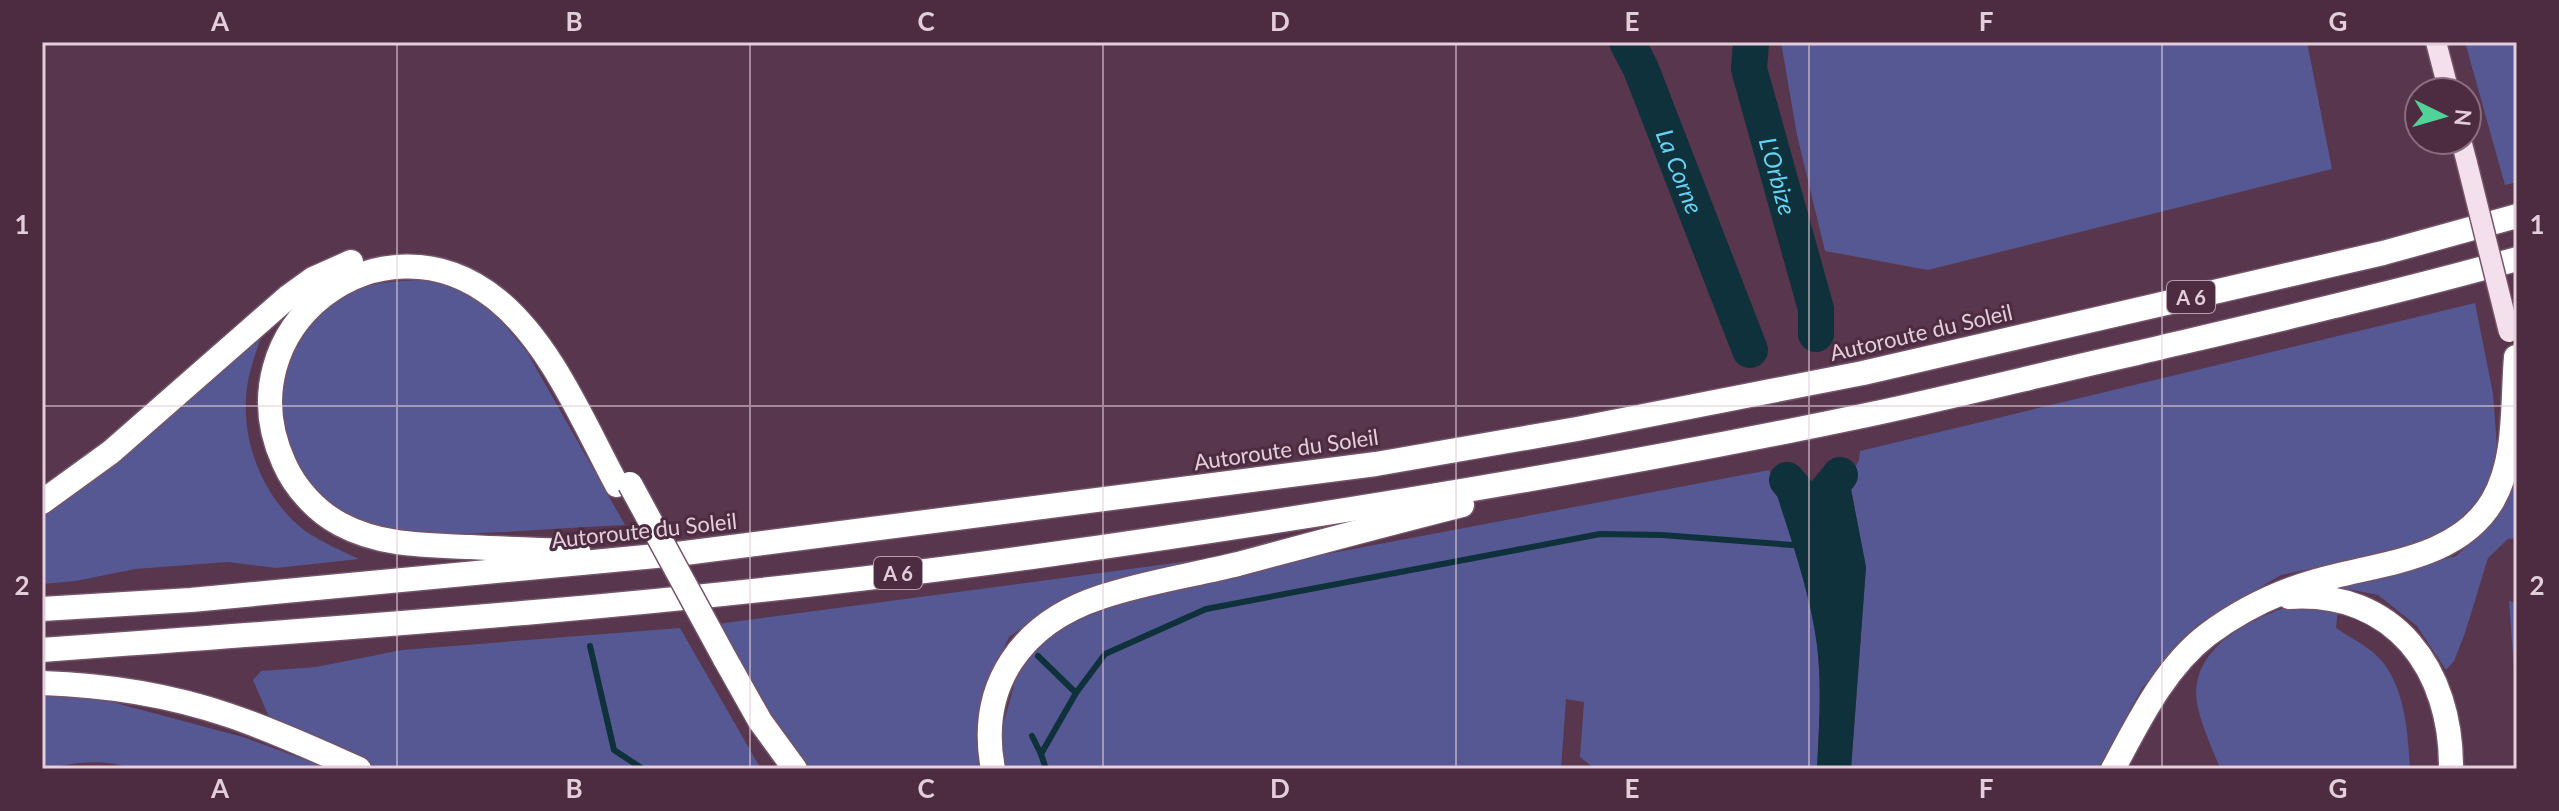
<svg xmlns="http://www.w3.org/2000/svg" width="2559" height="811" viewBox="0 0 2559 811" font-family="Lato,sans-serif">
<rect width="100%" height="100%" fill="#58364d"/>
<!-- green -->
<g fill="#555892">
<path d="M1781,42H2307L2332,169L1928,270L1825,251L1797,135Z"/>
<path d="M2465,42H2511L2513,44L2517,42V182L2505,185Z"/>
<path d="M426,280L456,287L492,310L527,352L625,525C584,527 543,530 503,532C456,534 409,539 364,523C348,516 330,507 316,496C306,486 300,472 295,459C273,406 278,349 323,309C352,283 390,281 426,280Z"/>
<path d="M2475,303L2493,394L2497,447L2488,482L2470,513L2441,536L2391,551L2281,575L2197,625L2142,688L2098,769H1851L1866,567L1849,479L1859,460L1860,451Z"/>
<path d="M264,328C258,347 250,367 247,387C240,439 262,497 304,530C321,542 340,550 359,559L276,568L228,562L135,569L76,581L42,584V511Z"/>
<path d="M1769,470C1788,526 1809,585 1817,644C1822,686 1819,727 1817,769H1595L1580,757L1584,702L1566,699L1561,769H1005L1002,729L1016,678L1037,647L1074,619L1140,598L1316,556Z"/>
<path d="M2517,473V538L2508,539L2488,558L2465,633L2454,661L2446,670L2417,626L2378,595L2338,587L2456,556L2494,522Z"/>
<path d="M1197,560L1199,566L1049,609L1009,637L985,688L978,729L981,769H809L796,756L718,624Z"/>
<path d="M2509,601L2517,603V711Z"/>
<path d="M2292,605L2338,610L2336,628C2349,637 2366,645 2377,656C2405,683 2408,733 2410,769L2220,768C2212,748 2201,725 2197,703C2189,648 2249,620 2292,605Z"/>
<path d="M680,628L761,769H378L272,724L253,680L261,671L316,667L402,650Z"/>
<path d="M82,694L243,737L330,769H132C102,757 73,764 42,769V696Z"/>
</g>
<!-- water -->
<path fill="#0f313b" d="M1849,479L1866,567L1851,769H1817C1819,728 1822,686 1817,645C1810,592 1791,540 1775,489Z"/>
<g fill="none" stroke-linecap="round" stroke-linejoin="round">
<!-- stream -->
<g stroke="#0f313b" stroke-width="6">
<path d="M590,646L614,750L643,769"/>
<path d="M1076,693L1105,654L1206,609L1600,534L1662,535L1792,545"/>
<path d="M1032,736L1041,754L1076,693L1038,656"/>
<path d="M1041,754L1046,769"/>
</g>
<!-- river -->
<g stroke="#0f313b" stroke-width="36">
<path id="s1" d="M1627,42L1641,69L1750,350"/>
<path id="s2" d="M1751,42L1749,69L1816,309V334"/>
<path d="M1787,480L1812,510"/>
<path d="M1812,510L1840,475"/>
</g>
<!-- primary casing -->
<g stroke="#745469" stroke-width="23">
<g id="primary">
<path d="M2436,42L2449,92"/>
<path d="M2461,140L2467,163"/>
</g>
</g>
<!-- motorway casing -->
<g stroke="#745469" stroke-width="27">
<g id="motorway">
<path d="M42,502L111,452L288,297L313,279L351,262"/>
<path d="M578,551C542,550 506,549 470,547C425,545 381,546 340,524C316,511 295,488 284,463C222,328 381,206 496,299C551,343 584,424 617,485"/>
<path d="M2289,597C2395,590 2452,670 2451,769"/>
<path d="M42,609L191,600L677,554L1376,464L1577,429L1863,373L2383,253L2517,216"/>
<path d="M42,650C377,626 713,602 1046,555C1321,516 1596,472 1867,415C1957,396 2047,373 2137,353C2264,323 2391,294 2517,259"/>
<path d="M724,657L760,721L795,769"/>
<path d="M42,683C105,685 169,695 228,715C273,730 316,750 359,769"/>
<path d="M993,769C977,685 1022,623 1101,597C1145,582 1193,575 1238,564C1312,544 1387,524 1462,505"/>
<path d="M2113,769C2138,723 2164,668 2207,635C2239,611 2278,592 2316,581C2376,563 2458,561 2493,500C2517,458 2512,403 2516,357"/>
</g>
</g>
<!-- primary -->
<use href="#primary" stroke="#f4dfec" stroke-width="20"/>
<!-- motorway -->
<use href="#motorway" stroke="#fff" stroke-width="24"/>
<!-- primary-bridge casing -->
<g stroke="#745469" stroke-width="23" stroke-linecap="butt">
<path id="primary-bridge" d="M2467,163L2509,332"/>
</g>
<!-- motorway-bridge casing -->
<g stroke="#745469" stroke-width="27" stroke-linecap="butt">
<path id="motorway-bridge" d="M630,484L724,657"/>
</g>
<!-- primary-bridge -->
<use href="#primary-bridge" stroke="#f4dfec" stroke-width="20"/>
<!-- motorway-bridge -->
<use href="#motorway-bridge" stroke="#fff" stroke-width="24"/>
</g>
<!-- grid -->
<path fill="none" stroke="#e4cedb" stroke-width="2" stroke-opacity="0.55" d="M397,42V769M750,42V769M1103,42V769M1456,42V769M1809,42V769M2162,42V769M42,406H2517"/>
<g text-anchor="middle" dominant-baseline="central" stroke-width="6" stroke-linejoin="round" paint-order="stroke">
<!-- shield labels -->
<g fill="#4d2c42" stroke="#b79dad" stroke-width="2">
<rect x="2167" y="281" width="48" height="32" rx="6"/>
<rect x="874" y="557" width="48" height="32" rx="6"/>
</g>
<g font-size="20" font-weight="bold" fill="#e4cedb">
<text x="2191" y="297">A 6</text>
<text x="898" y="573">A 6</text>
</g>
<!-- street labels -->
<g font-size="22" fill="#e4cedb" stroke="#4d2c42">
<text transform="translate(1921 332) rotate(-13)">Autoroute du Soleil</text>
<text transform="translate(1286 449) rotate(-8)">Autoroute du Soleil</text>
<text transform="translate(644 530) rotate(-6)">Autoroute du Soleil</text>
</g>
<!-- water labels -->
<g font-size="24" font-style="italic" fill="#66d3f4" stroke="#4d2c42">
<text stroke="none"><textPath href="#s1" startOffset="140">La Corne</textPath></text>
<text stroke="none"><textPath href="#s2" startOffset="138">L'Orbize</textPath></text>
</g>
</g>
<!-- border -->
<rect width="2559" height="811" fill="none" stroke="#4d2c42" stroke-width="88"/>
<!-- north arrow -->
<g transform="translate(2443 116) rotate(95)"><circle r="38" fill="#4d2c42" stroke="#896d7f" stroke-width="2"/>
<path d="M0-6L14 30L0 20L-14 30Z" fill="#51d398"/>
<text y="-12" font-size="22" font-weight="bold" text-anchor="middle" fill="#e4cedb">N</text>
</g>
<rect x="44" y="44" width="2471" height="723" fill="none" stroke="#e4cedb" stroke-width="3"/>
<g font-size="26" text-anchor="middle" font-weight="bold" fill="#e4cedb">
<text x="220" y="31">A</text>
<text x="574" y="31">B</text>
<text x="926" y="31">C</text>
<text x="1280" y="31">D</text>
<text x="1632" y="31">E</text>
<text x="1986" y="31">F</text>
<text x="2338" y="31">G</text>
<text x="22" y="234">1</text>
<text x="2537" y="234">1</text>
<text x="22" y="595">2</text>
<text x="2537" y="595">2</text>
<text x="220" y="798">A</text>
<text x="574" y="798">B</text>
<text x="926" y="798">C</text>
<text x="1280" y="798">D</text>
<text x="1632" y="798">E</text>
<text x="1986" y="798">F</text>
<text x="2338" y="798">G</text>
</g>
</svg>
